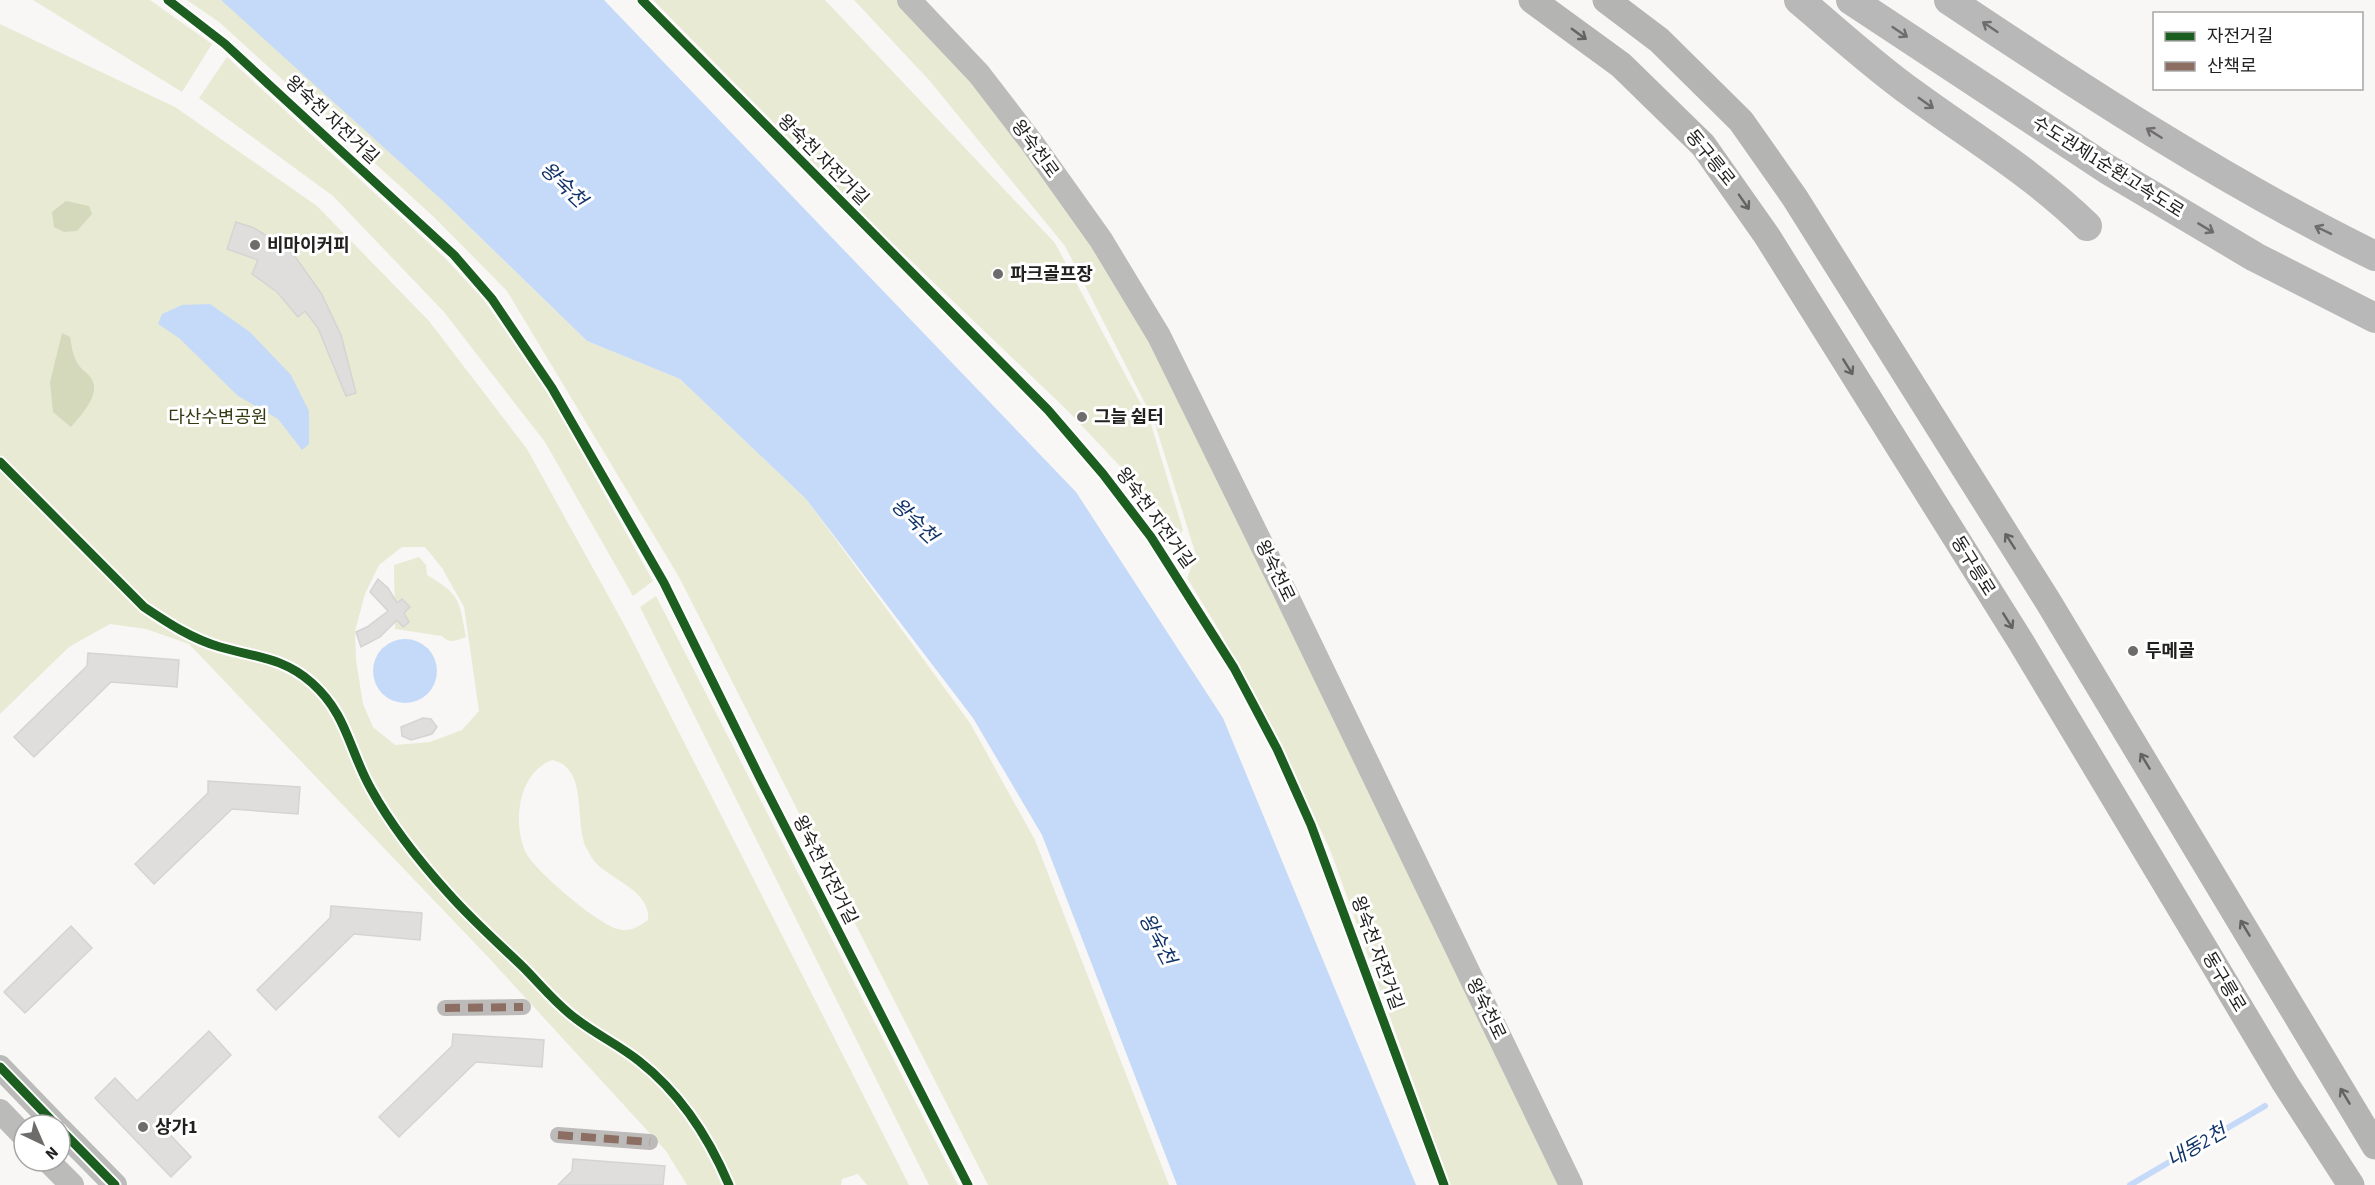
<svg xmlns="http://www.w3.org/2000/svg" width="2375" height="1185" viewBox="0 0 2375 1185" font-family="'Source Sans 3','Noto Sans KR',sans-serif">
<rect width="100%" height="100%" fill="#f8f7f5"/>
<!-- green -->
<g fill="#e8ead4" fill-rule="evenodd">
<path d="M33,0H150L212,44L182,92Z"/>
<path d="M187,0H221L227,4L444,202L587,341L680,379L806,499L970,723L1035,840L1169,1185H988L679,577L507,291L434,217L219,22Z"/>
<path d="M653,0H825L1055,243L1150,421L1183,530L1177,538L1132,479L1070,413L888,239Z"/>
<path d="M854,0H901L963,66L1075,213L1146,325L1561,1185H1450L1331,852L1276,735L1219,630L1187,578L1196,555L1154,421L1065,246L929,80Z"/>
<path d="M0,24L175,107L317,206L429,321L527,449L626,628L909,1185H867L858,1174L842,1179L841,1185H687L666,1151L488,957L189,644L146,629L110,624L69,647L0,714ZM402,547H425L442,568L464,607L479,711L462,730L430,742L395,745L373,727L363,704L356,660L355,631L365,594L379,565ZM552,760C590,768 573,823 587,849C589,853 592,858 594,861C610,880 651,890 648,920C638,927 631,932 618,929C599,925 535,871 526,853C512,823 518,773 552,760Z"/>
<path d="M227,57L444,257L484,300L548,393L653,581L633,596L545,442L444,312L333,196L199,98Z"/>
<path d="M419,557L426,565L427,575C461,595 459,600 466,637C456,641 450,644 442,636L395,629L394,565Z"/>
<path d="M656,596L958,1185H929L640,607Z"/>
</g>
<!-- forest -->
<g fill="#d5d9bb">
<path d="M66,201L89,206L92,214L77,231L64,232L54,227L52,212Z"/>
<path d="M62,333L70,337C72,348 73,359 81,368C85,372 91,376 93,382C99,396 80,417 71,427L53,412L50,382Z"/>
</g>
<!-- water -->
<g fill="#c5daf9">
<path d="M221,0H604L1076,492L1223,718L1416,1185H1177L1042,835L973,718L806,499L680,379L587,341L444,202Z"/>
<path d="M210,304L250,332L291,375L309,411V444L302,450L278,419L238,396L179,338L158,324L162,314L182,305Z"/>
<circle cx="405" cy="671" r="32"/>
</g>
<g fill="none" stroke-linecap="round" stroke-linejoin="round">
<!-- stream -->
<path stroke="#c5daf9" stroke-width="6" d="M2130,1185L2265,1106"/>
</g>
<!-- building -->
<g fill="#dfdedd" stroke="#d5d4d3" stroke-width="1.5">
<path d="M236,222L254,228L291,251L321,293L341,335L356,393L346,396L318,328L305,311L298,317L277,292L252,274L258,260L227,249Z"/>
<path d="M378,579L388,588L397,603L402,599L410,607L404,613L409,622L403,627L397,620L380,637L361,647L356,632L367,627L388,611L370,592Z"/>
<path d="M88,653L179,660L177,687L111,682L34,757L14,737L87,666Z"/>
<path d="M423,718L431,719L437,727L432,734L411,740L402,736L401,727Z"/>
<path d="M208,781L300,787L298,814L232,809L154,884L135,864L208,793Z"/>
<path d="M331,906L422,913L420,940L354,934L276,1010L257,990L330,918Z"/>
<path d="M71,926L92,948L25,1013L4,992Z"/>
<path d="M209,1031L231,1055L160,1124L191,1157L171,1177L95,1098L115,1078L137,1101Z"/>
<path d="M453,1034L544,1040L542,1067L476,1062L399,1137L379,1117L452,1046Z"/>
<path d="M573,1159L665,1166L663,1185H558L572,1171Z"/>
</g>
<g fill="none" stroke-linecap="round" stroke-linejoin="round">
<!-- street -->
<g stroke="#bcbbba" stroke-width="16">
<path d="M445,1008L523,1007"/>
<path d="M558,1135L650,1142"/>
</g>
<!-- secondary -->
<g stroke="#bbbbba" stroke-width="24">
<path d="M909,0L979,74L1032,143L1101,240L1159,336L1284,590L1571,1185"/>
<path d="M0,1067L56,1125"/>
<path d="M0,1111L24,1136"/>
<path d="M60,1129L115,1185"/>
<path d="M48,1161L72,1185"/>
</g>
<!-- primary -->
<g stroke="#b4b4b3" stroke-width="27">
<path d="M1532,0L1621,65L1703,145L1767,236L2021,642L2285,1083L2351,1185"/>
<path d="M1606,0L1659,40L1741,121L1795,198L2049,603L2375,1146"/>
</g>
<!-- highway -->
<g stroke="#b9b8b8" stroke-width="30">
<path d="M1799,0C1836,31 1873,65 1912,93C1972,137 2034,174 2087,226"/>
<path d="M1851,0L2107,169L2255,257L2375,318"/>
<path d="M1949,0C2087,92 2226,183 2375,256"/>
</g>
<!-- quiet -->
<g stroke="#8d6e63" stroke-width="8" stroke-dasharray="15 8" stroke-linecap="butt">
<path d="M445,1008L523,1007"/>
<path d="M558,1135L650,1142"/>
</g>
<!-- cycleway casing -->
<g stroke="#fff" stroke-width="13">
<g id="cycleway">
<path d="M168,0L225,44L291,105L454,255L492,299L552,388L664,583L761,780L968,1185"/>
<path d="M642,0L1048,410L1103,474L1151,537L1234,668L1277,749L1311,825L1444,1185"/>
<path d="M0,462L144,607C168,623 192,639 220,647C254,657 283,657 312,683C347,714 349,750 371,789C392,827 419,861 449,894C472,920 498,943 523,967C540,984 556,1004 575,1018C595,1034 619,1045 639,1061C680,1093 709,1138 729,1185"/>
<path d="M0,1067L56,1125"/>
<path d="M60,1129L115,1185"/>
</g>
</g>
<!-- cycleway -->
<use href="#cycleway" stroke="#1b5e20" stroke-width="9"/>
</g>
<!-- one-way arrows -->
<defs><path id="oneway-shaft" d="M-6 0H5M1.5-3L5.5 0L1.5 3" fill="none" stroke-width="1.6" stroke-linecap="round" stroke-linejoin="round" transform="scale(1.5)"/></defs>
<g stroke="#6e6c6c">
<use href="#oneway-shaft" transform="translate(1990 27) rotate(-146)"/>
<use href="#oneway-shaft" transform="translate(1900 32) rotate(34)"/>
<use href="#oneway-shaft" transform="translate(1926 103) rotate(35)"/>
<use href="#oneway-shaft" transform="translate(2154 133) rotate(-148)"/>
<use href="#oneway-shaft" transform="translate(2206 228) rotate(31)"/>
<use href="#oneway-shaft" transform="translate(2323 230) rotate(-154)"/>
</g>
<g stroke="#646362">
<use href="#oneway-shaft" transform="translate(1579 34) rotate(36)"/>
<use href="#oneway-shaft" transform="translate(1744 202) rotate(55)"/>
<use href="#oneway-shaft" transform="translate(1848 367) rotate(58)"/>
<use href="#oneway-shaft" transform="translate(2010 541) rotate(-123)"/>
<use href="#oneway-shaft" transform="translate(2008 621) rotate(58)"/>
<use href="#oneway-shaft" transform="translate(2145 761) rotate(-121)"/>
<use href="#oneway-shaft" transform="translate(2245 928) rotate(-121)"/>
<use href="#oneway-shaft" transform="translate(2345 1096) rotate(-121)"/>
</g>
<!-- markers -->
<g fill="#6d6c6b" stroke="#fff" stroke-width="2">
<circle cx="255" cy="245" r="6"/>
<circle cx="998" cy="274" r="6"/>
<circle cx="1082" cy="417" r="6"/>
<circle cx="2133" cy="651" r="6"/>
<circle cx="143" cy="1127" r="6"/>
</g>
<g text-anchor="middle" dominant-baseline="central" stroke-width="6" stroke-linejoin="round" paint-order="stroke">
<!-- street labels -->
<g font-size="18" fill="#222120" stroke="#fff">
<text transform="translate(332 120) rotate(43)">왕숙천 자전거길</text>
<text transform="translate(1035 149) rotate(54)">왕숙천로</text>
<text transform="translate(1710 158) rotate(51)">동구릉로</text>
<text transform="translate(823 160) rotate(45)">왕숙천 자전거길</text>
<text transform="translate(2108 167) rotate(32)">수도권제1순환고속도로</text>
<text transform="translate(1155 518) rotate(54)">왕숙천 자전거길</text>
<text transform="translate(1973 566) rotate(58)">동구릉로</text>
<text transform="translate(1275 571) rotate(64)">왕숙천로</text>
<text transform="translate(825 870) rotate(63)">왕숙천 자전거길</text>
<text transform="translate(1377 953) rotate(70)">왕숙천 자전거길</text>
<text transform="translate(2224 982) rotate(59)">동구릉로</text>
<text transform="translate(1486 1009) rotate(64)">왕숙천로</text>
</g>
<!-- poi labels -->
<g font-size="18" font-weight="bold" fill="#222120" stroke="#fff" text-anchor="start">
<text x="267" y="245">비마이커피</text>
<text x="1010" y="274">파크골프장</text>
<text x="1094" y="417">그늘 쉼터</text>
<text x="2145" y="651">두메골</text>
<text x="155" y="1127">상가1</text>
</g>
<!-- park labels -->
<g font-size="18" fill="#34390f" stroke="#fff">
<text x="218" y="417">다산수변공원</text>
</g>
<!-- water labels -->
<g font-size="20" font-style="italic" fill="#11346a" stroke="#fff">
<text transform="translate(563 185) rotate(44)">왕숙천</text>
<text transform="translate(914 521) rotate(44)">왕숙천</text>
<text transform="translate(1157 939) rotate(62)">왕숙천</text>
<text transform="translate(2197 1146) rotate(-30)">내동2천</text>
</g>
</g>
<!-- legend -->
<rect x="2153" y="12" width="210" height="78" fill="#ffffff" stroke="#a7a6a6" stroke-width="1.5"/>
<rect x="2165" y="32" width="30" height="9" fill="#1b5e20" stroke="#a7a6a6" stroke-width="1.5"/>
<text x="2207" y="42" font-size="18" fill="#222120">자전거길</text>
<rect x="2165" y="62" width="30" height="9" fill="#8d6e63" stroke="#a7a6a6" stroke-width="1.5"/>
<text x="2207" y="72" font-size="18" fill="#222120">산책로</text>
<!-- north arrow -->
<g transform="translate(42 1143) rotate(136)"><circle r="28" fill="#ffffff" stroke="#a7a6a6" stroke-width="1.5"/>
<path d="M0-4.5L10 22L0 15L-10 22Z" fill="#6d6c6b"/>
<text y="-9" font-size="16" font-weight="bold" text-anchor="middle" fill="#222120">N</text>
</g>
</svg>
